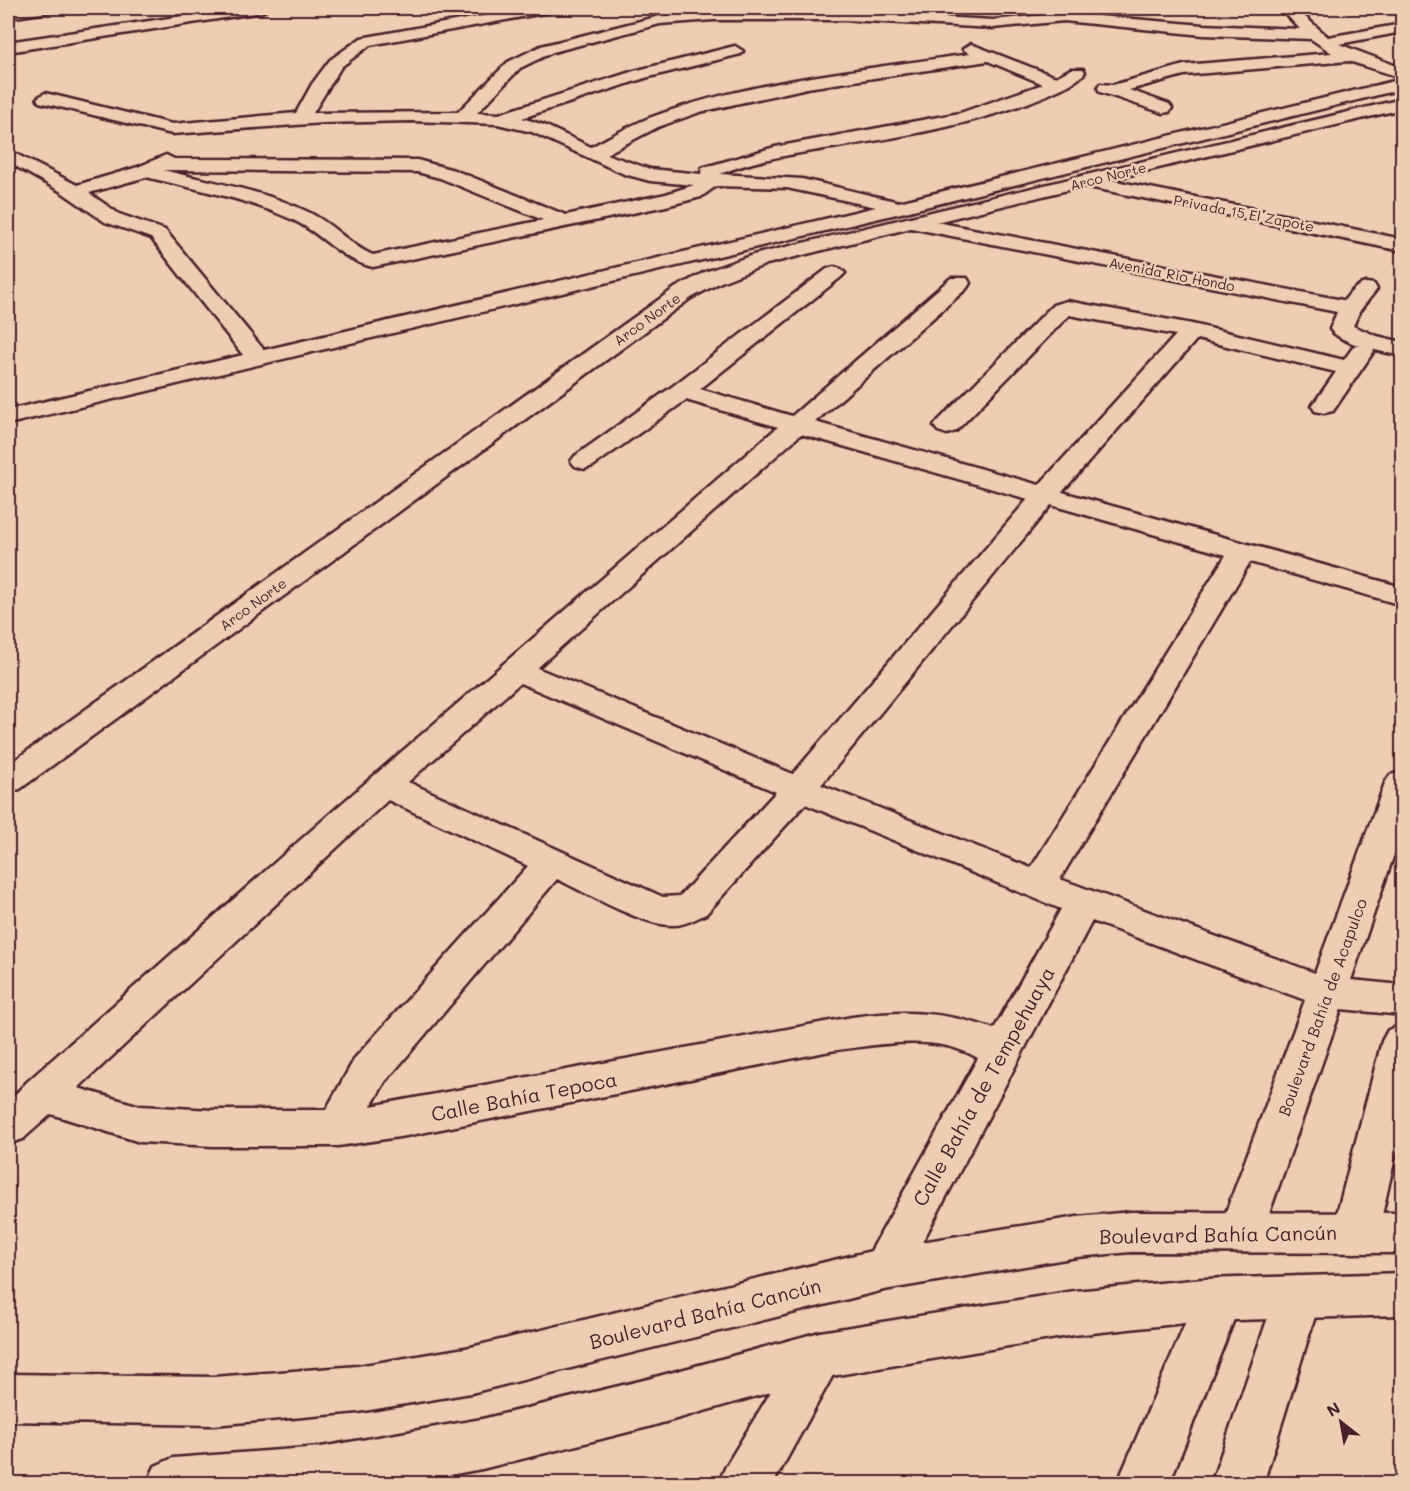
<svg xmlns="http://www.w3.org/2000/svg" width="1410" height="1491" viewBox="0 0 1410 1491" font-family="Mali,sans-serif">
<rect width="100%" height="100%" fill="#eccfb3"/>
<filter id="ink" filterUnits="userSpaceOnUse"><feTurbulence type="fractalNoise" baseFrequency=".0167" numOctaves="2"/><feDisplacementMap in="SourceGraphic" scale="12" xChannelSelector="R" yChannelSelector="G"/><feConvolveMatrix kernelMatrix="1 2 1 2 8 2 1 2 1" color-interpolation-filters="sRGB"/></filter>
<g filter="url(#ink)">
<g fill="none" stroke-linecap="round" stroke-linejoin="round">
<!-- minor casing -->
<g stroke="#4a1f2b" stroke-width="5">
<g id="minor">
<path d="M22,8H56L49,12L8,18V10Z"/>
<path d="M237,8H269L262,12L8,52V42Z"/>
<path d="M527,8H556L549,12L370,45L341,67L313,113L458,112L508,62L541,46L660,16L713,12H847L993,20L1064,13L1203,25L1300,29L1280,8H1295L1328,37L1402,24V32L1339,44L1402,68V78L1349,61L1184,75L1129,90L1169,104L1172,108L1169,112L1163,113L1100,92L1098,88L1100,84L1113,85L1184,65L1332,53L1311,39L1203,35L1064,21L993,28L847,20H713L660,24L553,52L520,68L477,113L499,114L634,71L735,46L743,51L741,54L645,78L522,118L544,125L591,147C610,137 629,126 649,118C751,80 863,70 970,54L963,49L971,44L1056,77L1071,69H1083L1085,72C1077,83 1059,89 1047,95C982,123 912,135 844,146C801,153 759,158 720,174L802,179L899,202L1402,79V89L901,213L8,424V410L243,355L151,238L105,222L60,191L8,162V150L77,185L138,167L166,155L174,159L417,160L454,170L566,215L666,194L694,185L650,181L624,174L532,132L497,124L411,121L323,123L172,134L39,102L37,98L45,93L172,124L296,113L312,84L330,60L361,38ZM988,61L1043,84L960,113L775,147L702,168L701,174L650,169L606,154L658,127L700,112L807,88ZM163,170L417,172L440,178L543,220L373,255C352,247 332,223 308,212C262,190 211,182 163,170ZM146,177C195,189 245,198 291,219C321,232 340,260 373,267L666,206L701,197L716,186L787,188L876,207L264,350L165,230L119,214L89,193Z"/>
<path d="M1086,175L1402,239V251L1079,185L1077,181L1079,177Z"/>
<path d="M834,267L841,269L845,273L841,277L700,389L792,416L951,278H967L970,283L967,288L815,422L1039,485L1176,335L1069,315L956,431L947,434L938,431L934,426L938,421L1053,305L1067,301L1192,324L1344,360L1354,346H1370L1374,351L1333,411L1324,413L1315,411L1312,406L1336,372L1197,339L1062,492L1402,587V605L1250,562L1060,879L1315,973L1385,783L1390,775L1402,772V831L1351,980L1402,985V1015L1341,1009L1258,1245L1242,1251L1226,1245L1219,1231L1305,1000L1092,921L900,1284L884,1290L868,1284L861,1269L978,1058C934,1032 877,1045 830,1051L406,1136L338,1146H213L140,1142L51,1114L23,1139L8,1144V1102L27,1082L340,805L778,427L686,400L593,466L584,469L575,466L571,461L575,456L673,386L827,269ZM801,434L1028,499L793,774L537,668ZM1051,505L1226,555L1031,868L821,785ZM520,683L776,792L680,896L663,897L408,782ZM388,800L528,866L355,1058L326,1110H213L140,1106L78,1088ZM805,804L1061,909L994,1029C943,1011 905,1010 852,1017L371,1106L385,1082L557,879C587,893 644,927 675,925C685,925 697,918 706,914Z"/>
<path d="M1366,283L1374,284L1377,289L1358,313H1342L1339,308C1346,298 1354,285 1366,283Z"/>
<path d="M1402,1025V1126L1378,1233L1371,1247L1355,1253L1339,1247L1332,1233L1382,1041L1388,1030Z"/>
<path d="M1298,1276L1315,1282L1321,1297L1263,1484H1211L1275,1297L1281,1282Z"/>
<path d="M1219,1278L1236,1284L1242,1299L1169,1484H1117L1202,1284Z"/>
<path d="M820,1332L837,1339L844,1355L773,1484H718L726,1466L803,1339Z"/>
</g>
</g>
<!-- major casing -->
<g stroke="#4a1f2b" stroke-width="5">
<g id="major">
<path d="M1402,99V109L936,222L1358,303L1361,308L1353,326L1377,336L1402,342V356C1384,352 1340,344 1330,329L1337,312L911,228L767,264L721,282L691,298L20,789L8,792V765L675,288L705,272L753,255Z"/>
<path d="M1131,1212L1402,1213V1253L1131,1252L1077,1257L884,1290L471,1393L358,1412L213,1425L8,1421V1374L213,1377L358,1366L471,1347L884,1248L1077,1217Z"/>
<path d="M1402,1273V1315L1203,1321L1074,1335L820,1378L648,1427L482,1469L400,1484H147L155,1466L173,1458L321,1447L482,1419L648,1379L820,1332L1074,1291L1203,1279Z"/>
</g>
</g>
<!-- minor -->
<use href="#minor" fill="#eccfb3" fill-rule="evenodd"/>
<!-- major -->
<use href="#major" fill="#eccfb3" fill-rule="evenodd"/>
</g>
</g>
<g text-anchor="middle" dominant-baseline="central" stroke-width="5" stroke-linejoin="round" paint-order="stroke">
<!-- far-street labels -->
<g font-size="14" fill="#4a1f2b" stroke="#eccfb3">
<text transform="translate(1108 176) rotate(-14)">Arco Norte</text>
<text transform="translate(1244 213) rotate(11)">Privada 15 El Zapote</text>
<text transform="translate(1172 274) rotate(11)">Avenida Río Hondo</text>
<text transform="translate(647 319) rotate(-36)">Arco Norte</text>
<text transform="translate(253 604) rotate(-36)">Arco Norte</text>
</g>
<!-- street labels -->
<g font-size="16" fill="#4a1f2b" stroke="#eccfb3">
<text transform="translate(1322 1007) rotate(-70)">Boulevard Bahía de Acapulco</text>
</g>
<!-- near-street labels -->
<g font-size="20" fill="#4a1f2b" stroke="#eccfb3">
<text transform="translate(983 1086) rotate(-61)">Calle Bahía de Tempehuaya</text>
<text transform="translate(524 1096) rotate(-11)">Calle Bahía Tepoca</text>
<text transform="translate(1218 1234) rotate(-1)">Boulevard Bahía Cancún</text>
<text transform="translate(705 1313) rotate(-14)">Boulevard Bahía Cancún</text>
</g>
</g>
<!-- margin -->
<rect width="1410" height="1491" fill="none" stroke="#eccfb3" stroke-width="30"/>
<rect x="15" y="15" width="1380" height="1461" fill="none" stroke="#4a1f2b" stroke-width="2" filter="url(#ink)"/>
<!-- north arrow -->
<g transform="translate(1341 1422) rotate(329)" stroke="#eccfb3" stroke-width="4.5" paint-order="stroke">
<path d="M0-4.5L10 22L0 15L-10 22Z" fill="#4a1f2b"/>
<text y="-9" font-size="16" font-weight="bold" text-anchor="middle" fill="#4a1f2b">N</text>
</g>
</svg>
